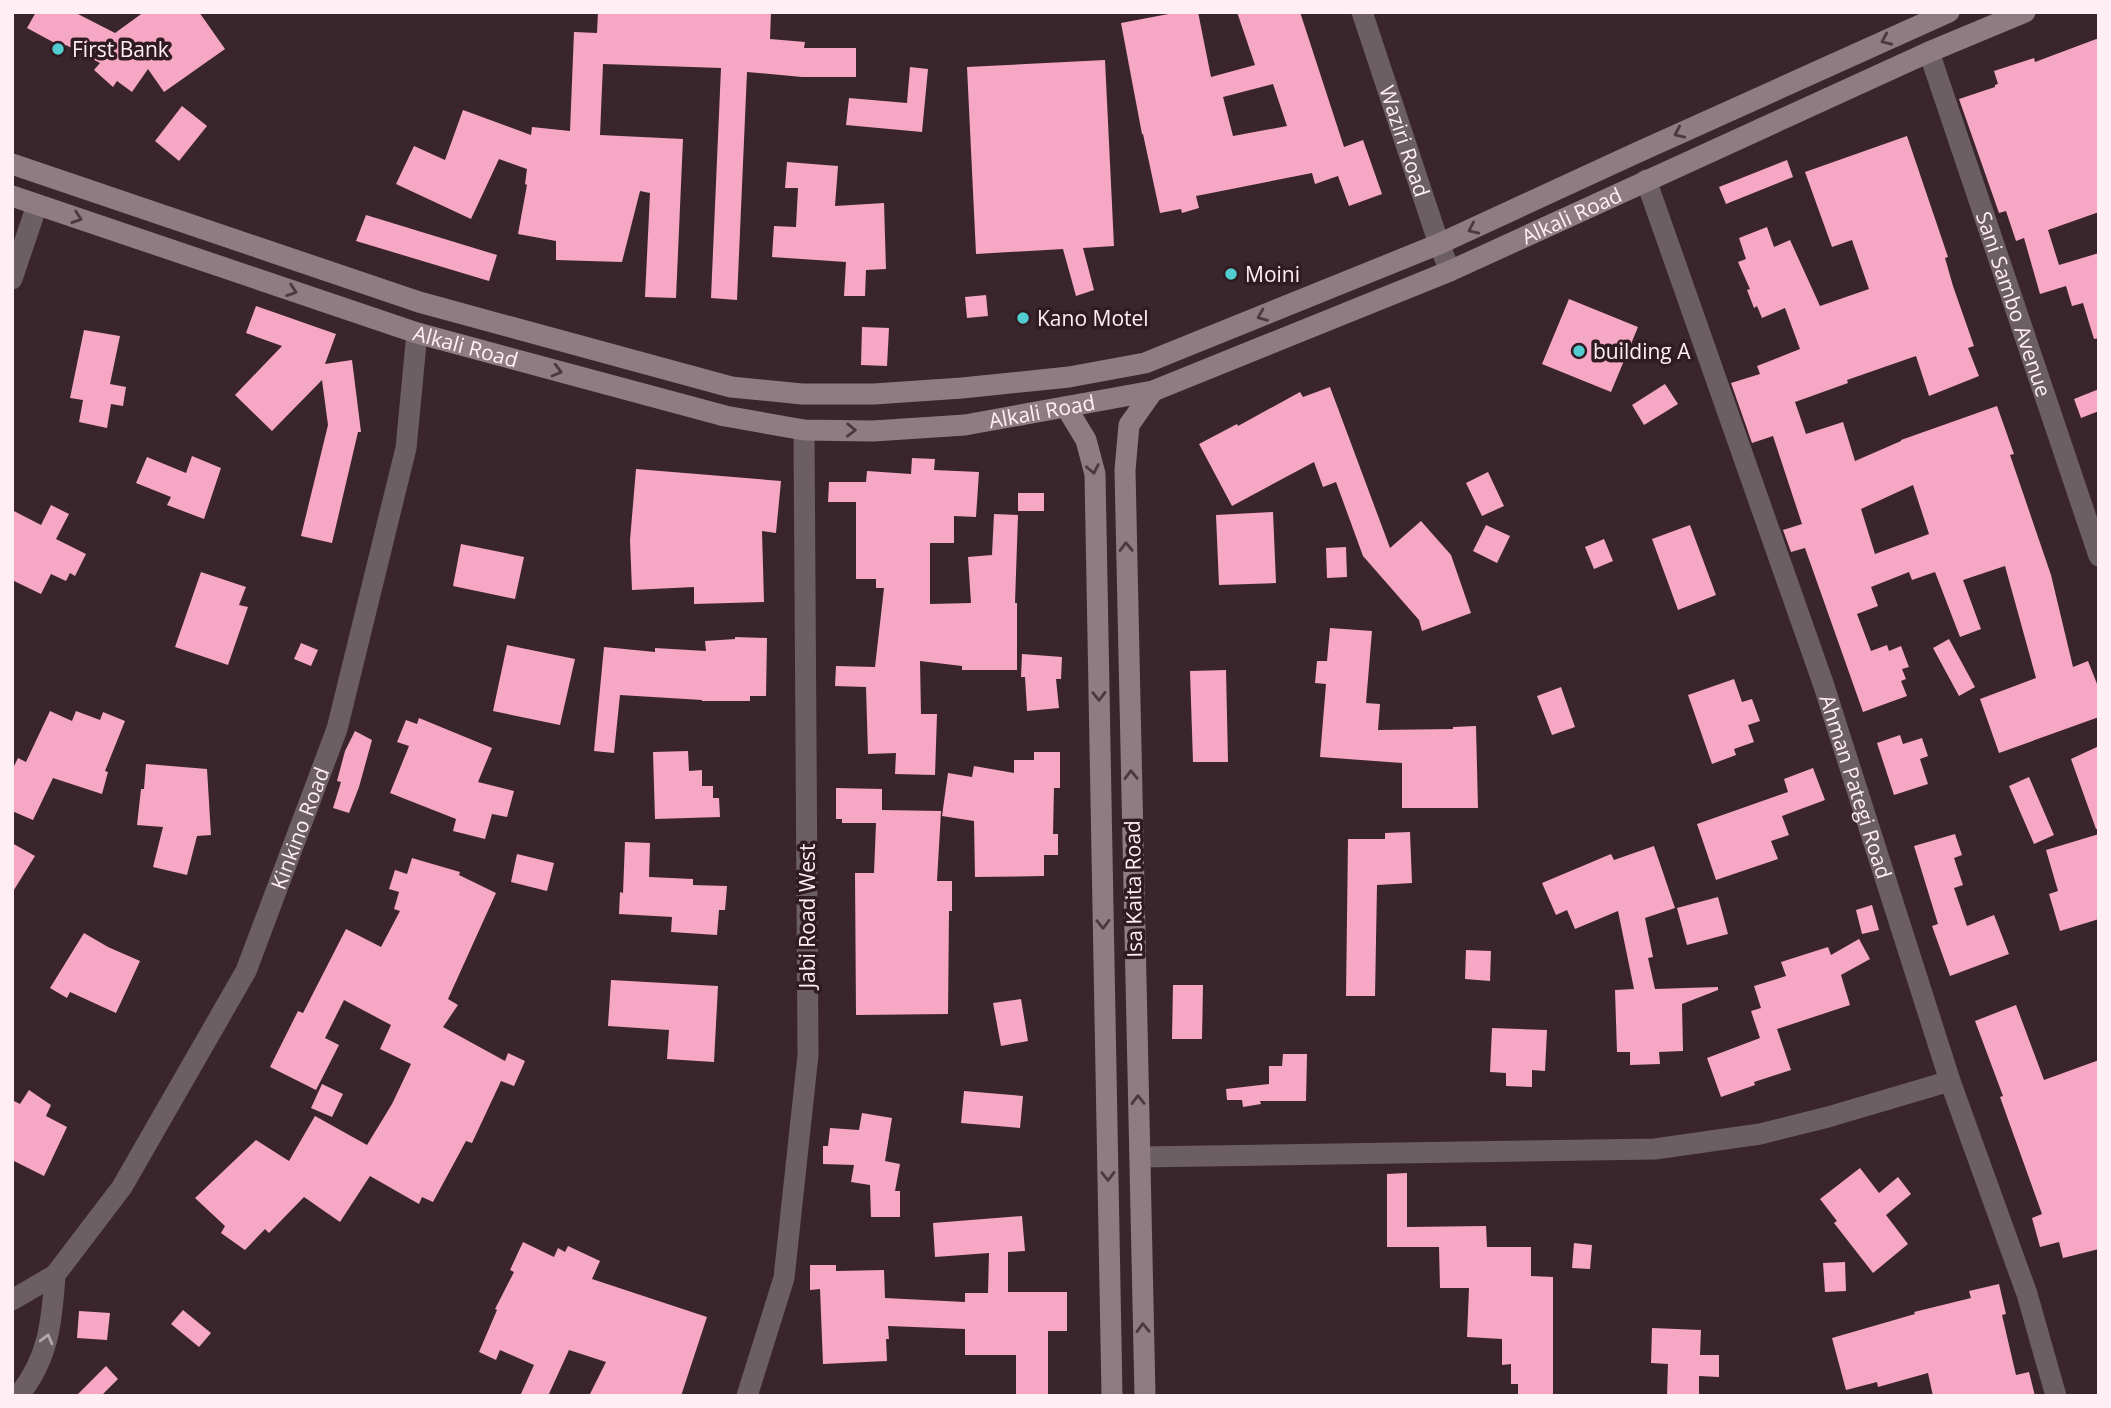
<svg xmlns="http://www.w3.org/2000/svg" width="2111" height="1408" viewBox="0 0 2111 1408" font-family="'Open Sans',sans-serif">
<rect width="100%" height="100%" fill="#3b252d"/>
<!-- building -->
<g fill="#f6a7c4" fill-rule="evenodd">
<path d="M36,12H74L115,33L144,12H199L225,49L164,92L148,69L132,92L117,81L113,87L94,70L100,63L66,45L64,48L27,28Z"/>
<path d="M598,12H771L770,39L805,42L804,48H856V77H802L747,72L737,300L711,298L721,68L603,64L600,135L683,139L676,298L645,297L650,193L640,191L622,262L556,260V241L518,234L527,185L525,184L527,169L499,159L471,219L396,184L414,146L445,160L463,110L531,135L532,127L570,131L574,32L597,33Z"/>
<path d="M1179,12H1198L1211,77L1255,65L1237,12H1300L1344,147L1363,140L1382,194L1349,206L1338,176L1315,184L1312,173L1196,196L1199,208L1182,213L1181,209L1160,213L1143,134H1142L1121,23ZM1273,84L1287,126L1233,136L1223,97Z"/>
<path d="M2099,38V212L2048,230L2059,265L2099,253V338L2094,339L2083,303L2072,306L2066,286L2040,294L2024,238L2016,241L2006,211L1999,213L1959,99L1995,87V85L1998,84L1994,71L2034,58L2035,62Z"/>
<path d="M1105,60L1114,246L1083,248L1094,290L1076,296L1063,249L976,254L967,67Z"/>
<path d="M910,67L928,69L922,132L846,125L849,98L907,103Z"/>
<path d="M182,106L207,126L179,161L155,141Z"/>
<path d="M1907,136L1948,257L1945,258L1953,286L1974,346L1968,348L1979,376L1929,396L1916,356L1847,380L1848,383L1795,402L1806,434L1843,422L1855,461L1901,441V440L1997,406L2014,454L2010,455L2051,575L2073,667L2088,661L2099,689V717L1999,753L1980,699L2036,678L2005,566L1963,580L1981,629L1960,637L1935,572L1912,580L1909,572L1871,587L1878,606L1857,614L1871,651L1887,645L1889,651L1901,646L1909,667L1902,669L1906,679L1901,681L1907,696L1863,712L1805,548L1791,552L1783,530L1802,524L1773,436L1752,443L1731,383L1760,374L1757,366L1800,349L1785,308L1762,318L1757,306L1754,308L1747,290L1750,289L1738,262L1746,259L1739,238L1767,227L1774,247L1790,240L1820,306L1869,289L1852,240L1832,247L1805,172ZM1913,485L1929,534L1875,554L1861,509Z"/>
<path d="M1787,160L1793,177L1726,204L1719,187Z"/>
<path d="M787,162L838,166L835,206L884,203L886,269L866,270L865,296H844L846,262L772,257L774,226L796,227L798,188H785Z"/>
<path d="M366,215L497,255L489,281L356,241Z"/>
<path d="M986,295L988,316L967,318L965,297Z"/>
<path d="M1569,299L1638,327L1611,392L1542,364Z"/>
<path d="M256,306L336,334L325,364L352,360L361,432H358L332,543L301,536L328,425L322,380L272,431L235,395L282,346L246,333Z"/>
<path d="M862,327L889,328L887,366L861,365Z"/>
<path d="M84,330L120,336L110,384L126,387L123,406L111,404L107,428L79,422L83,400L70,398Z"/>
<path d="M1665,384L1678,404L1644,425L1632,405Z"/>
<path d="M1330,387L1390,548L1421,521L1451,555L1471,613L1422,631L1419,620L1363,556L1336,482L1323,487L1314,462L1232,506L1199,444L1237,424L1238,426L1300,392L1303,397Z"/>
<path d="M2099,389V411L2081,418L2074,399Z"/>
<path d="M192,456L221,468L204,519L167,505L171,497L136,483L147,457L186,473Z"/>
<path d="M912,458L935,459L934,470L979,472L976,517L954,516V543H930V604L971,603L968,557L992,555L994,514L1018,515L1015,603H1017V670H962V666L920,661L921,714H937L935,775L895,774L896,753L868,754L866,687L835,686L836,666L875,667L884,588H876V579H856V502H828L829,482H866L867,471L911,474Z"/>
<path d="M636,469L781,481L776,533L762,531L764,602L694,604V587L632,590L630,540Z"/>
<path d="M1488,472L1504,506L1482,516L1466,483Z"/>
<rect x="1018" y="493" width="26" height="18"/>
<path d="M51,505L69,514L56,539L86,554L75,576L70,573L66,581L51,574L41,594L12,580V510L41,525Z"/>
<path d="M1273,512L1276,583L1219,585L1216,515Z"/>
<path d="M1486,525L1510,536L1497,563L1473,551Z"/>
<path d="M1690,525L1716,595L1678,610L1652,539Z"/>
<path d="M1604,539L1613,561L1594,569L1585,547Z"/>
<path d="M461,544L524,557L515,599L453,586Z"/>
<path d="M1346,547L1347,577L1327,578L1326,548Z"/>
<path d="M201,572L246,587L239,605L248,607L228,665L175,647Z"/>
<path d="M1330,628L1372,631L1366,703L1380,704L1378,730L1453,729V727L1476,726L1478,808H1402V763L1320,757L1326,684L1315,683L1317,661H1327Z"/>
<path d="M735,637L767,638L766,696H750V701H702V700L620,695L614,753L594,751L604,647L655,652V648L706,651L705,641L735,639Z"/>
<path d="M1949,639L1975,687L1959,696L1933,648Z"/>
<path d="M301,643L318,650L311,666L294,659Z"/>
<path d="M507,645L575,659L560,725L493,711Z"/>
<path d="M1022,654L1062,657L1061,679H1056L1059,708L1027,711L1025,677H1021Z"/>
<path d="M1226,670L1228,762H1193L1190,671Z"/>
<path d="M1734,679L1742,702L1752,699L1760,721L1748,725L1754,742L1734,749L1736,755L1712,764L1688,695Z"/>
<path d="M1561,687L1575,727L1552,735L1537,696Z"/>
<path d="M50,711L72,721L76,711L100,720L103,712L125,721L105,771L108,772L102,794L53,778L33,820L12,811V770L18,758L26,762Z"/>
<path d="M419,718L492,748L478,782L514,791L507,817L492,814L485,839L453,831L456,819L390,793L409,746L397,742L406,720L417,724Z"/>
<path d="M355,731L372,740L359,787L349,813L333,808L341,782L337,781L345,751Z"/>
<path d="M1900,735L1903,744L1922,738L1928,756L1920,759L1928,784L1894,795L1877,743Z"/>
<path d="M2099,746V829H2096L2071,759Z"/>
<path d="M688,751L689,771L702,770V786H713V798H719L720,817L655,819L653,752Z"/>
<path d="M1034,752H1060V788H1054L1053,834H1058V855H1044V876L975,877L974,821L942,816L948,773L972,777L974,766L1014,773V760H1034Z"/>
<path d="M146,764L207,769L211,835L197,836L187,875L153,867L163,827L137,825L141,789H144Z"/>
<path d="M1813,768L1825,800L1782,816L1789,835L1771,841L1778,859L1716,880L1697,824L1788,792L1784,779Z"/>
<path d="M2029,777L2054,835L2034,844L2009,786Z"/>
<path d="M836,788L882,789V810L941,811L937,881H952V911H949L948,1014L856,1015L855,873H874L876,823H842V819H836Z"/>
<path d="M1410,832L1412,883L1377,885L1375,996H1346L1348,839H1385V833Z"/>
<path d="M1955,834L1962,855L1954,858L1963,885L1954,888L1967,926L1994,915L2009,954L1950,976L1932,926L1938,924L1914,846Z"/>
<path d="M2099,834V919L2060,931L2049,894L2058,891L2046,850Z"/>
<path d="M625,842L650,843L649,877L693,879V885L727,886L725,910H719L717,935L671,932L672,917L619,914L620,892L623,893Z"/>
<path d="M12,843L35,856L12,893Z"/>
<path d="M1654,846L1675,908L1645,918L1653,957L1648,958L1655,989L1718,987V990L1682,1004L1683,1051L1659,1052L1660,1064L1630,1065V1052H1617L1615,990L1634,989L1618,911L1575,929L1567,910L1556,915L1542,883L1611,854L1614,860Z"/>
<path d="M517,854L554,863L547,891L511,882Z"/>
<path d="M412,858L460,872L459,875L496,893L448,999L458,1005L443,1027L505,1061L508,1053L525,1061L514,1086L501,1081L472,1143L466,1141L433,1202L422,1197L419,1204L370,1176L340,1222L304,1197L269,1233L265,1229L245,1250L221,1233L225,1226L195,1198L256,1140L289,1161L315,1116L367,1145L392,1104L411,1064L380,1049L391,1025L344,1000L325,1038L339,1045L316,1090L270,1067L298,1011L303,1013L346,929L381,947L400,911L394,909L399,892L389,889L395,870L407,874Z"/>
<path d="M1718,897L1728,934L1687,945L1677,908Z"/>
<path d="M1872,905L1879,930L1862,934L1856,910Z"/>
<path d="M84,933L108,947L140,961L116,1013L70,992L67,998L50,988Z"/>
<path d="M1859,939L1870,959L1841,975L1850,1005L1777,1029L1791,1070L1754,1082L1755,1085L1721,1097L1707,1058L1760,1038L1751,1011L1761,1008L1754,986L1786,976L1781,962L1828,947L1831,955Z"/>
<path d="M1466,950L1491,951L1490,981L1465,979Z"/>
<path d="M611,980L718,986L714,1062L667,1059L669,1030L608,1026Z"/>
<path d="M1173,985H1203L1202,1039H1172Z"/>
<path d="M1021,999L1028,1041L1001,1046L993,1003Z"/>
<path d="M2016,1005L2044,1080L2099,1060V1249L2063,1258L2059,1242L2040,1247L2032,1218L2042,1214L2000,1097L2003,1096L1975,1021Z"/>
<path d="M1492,1028L1547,1030L1545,1071L1532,1070V1087L1506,1086V1073L1490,1072Z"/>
<path d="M1283,1054H1307L1306,1101H1260L1261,1104L1243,1107L1242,1100H1227L1226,1089L1269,1084V1066H1282Z"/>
<path d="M322,1084L343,1094L332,1117L311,1108Z"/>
<path d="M29,1090L51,1105L46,1116L67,1127L44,1176L12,1160V1100L20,1104Z"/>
<path d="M964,1091L1023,1096L1020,1128L961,1123Z"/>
<path d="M862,1113L892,1118L885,1161L900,1164L895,1191H900V1217H871L870,1185L851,1182L854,1165L823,1164V1146H828L830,1128L859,1130Z"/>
<path d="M1860,1168L1879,1193L1898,1177L1911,1194L1886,1215L1908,1244L1873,1273L1834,1223L1837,1221L1820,1199Z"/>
<path d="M1407,1173V1227L1486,1226L1487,1247H1531V1276L1553,1277V1396H1518V1384H1511V1364L1502,1365V1339L1467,1337L1469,1288H1440L1439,1247H1387V1174Z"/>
<path d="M1022,1216L1025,1251L1008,1252V1292H1067V1331H1048V1396H1016V1355H965V1329L888,1326L889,1339H886L887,1361L823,1364L820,1289L810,1290V1265H836V1271L884,1270L885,1298L965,1302V1293H988L989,1253L935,1257L933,1223Z"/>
<path d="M523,1242L554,1257L558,1248L565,1252L568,1246L600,1261L592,1279L707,1317L681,1396H589L606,1362L569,1350L548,1396H520L534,1365L500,1350L496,1360L479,1352L497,1310L495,1309L514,1272L510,1270Z"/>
<path d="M1574,1243L1592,1245L1590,1269L1572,1268Z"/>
<path d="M1845,1262L1846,1291L1825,1292L1823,1263Z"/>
<path d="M1999,1284L2006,1314L2002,1315L2016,1375L2029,1372L2035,1396H1933L1928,1373L1878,1387L1877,1382L1846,1390L1832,1338L1915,1314L1914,1312L1971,1298L1969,1291Z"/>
<path d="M183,1310L211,1333L199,1347L171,1324Z"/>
<path d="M79,1311L110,1313L107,1340L77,1338Z"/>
<path d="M1652,1328L1701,1330L1700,1355H1719V1377L1699,1376V1396H1667L1668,1364L1651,1363Z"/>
<path d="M106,1366L118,1379L101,1396H76Z"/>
</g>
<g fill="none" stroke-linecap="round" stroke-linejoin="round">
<!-- street -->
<g stroke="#6b5f63" stroke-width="21">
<path id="s1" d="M1362,12L1439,244L1450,271"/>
<path id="s2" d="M1929,52L2099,556"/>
<path id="s3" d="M1646,180L1823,683L1950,1081L2027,1294L2056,1396"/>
<path d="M12,279L37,205"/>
<path d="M1140,1157L1655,1149L1760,1134L1828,1117L1950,1081"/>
<path id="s4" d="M12,1300L55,1275L122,1187L246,971L337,729L406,448L417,333"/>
<path d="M18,1396C49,1359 52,1320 55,1275"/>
<path d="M747,1396L784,1278L808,1055L804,430"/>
</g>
<!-- secondary -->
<g stroke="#8f7c82" stroke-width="21">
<path d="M12,164L419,302L731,387L802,394H874L962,388L1069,377L1145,363L1439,244L1634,154L1949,12"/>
<path id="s5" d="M12,196L417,333L725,416L804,430L873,431L965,425L1153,391L1450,271L1929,52L2025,12"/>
<path d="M1066,407L1086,440L1095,474L1112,1396"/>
<path d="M1145,1396L1125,470L1129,425L1153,391"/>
</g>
</g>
<!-- one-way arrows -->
<defs><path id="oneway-chevron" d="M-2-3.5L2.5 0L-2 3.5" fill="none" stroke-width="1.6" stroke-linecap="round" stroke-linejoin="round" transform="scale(1.75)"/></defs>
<g stroke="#4c3840">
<use href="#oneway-chevron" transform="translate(1886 40) rotate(156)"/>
<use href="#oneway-chevron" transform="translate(1679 133) rotate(156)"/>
<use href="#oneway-chevron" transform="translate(77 218) rotate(19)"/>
<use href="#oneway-chevron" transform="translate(1473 229) rotate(155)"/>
<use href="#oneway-chevron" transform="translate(292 291) rotate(19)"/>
<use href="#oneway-chevron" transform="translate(1262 316) rotate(158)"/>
<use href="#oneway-chevron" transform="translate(557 371) rotate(15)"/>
<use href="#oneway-chevron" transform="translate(851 430) rotate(1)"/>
<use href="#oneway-chevron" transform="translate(1093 469) rotate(79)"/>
<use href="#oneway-chevron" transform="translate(1126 547) rotate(-91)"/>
<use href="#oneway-chevron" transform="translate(1099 696) rotate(89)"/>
<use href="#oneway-chevron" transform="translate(1131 775) rotate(-91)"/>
<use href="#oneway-chevron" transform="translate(1103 924) rotate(89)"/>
<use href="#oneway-chevron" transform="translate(1138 1100) rotate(-91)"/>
<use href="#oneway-chevron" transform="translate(1108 1176) rotate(89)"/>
<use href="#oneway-chevron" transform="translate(1143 1328) rotate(-91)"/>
</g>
<use stroke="#b5a7ac" href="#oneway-chevron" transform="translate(47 1339) rotate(-75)"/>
<!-- markers -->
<g fill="#52ccd0" stroke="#301b23" stroke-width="2.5">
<circle cx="58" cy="49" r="7"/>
<circle cx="1231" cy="274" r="7"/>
<circle cx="1023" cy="318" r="7"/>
<circle cx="1579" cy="351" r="7"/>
</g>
<g text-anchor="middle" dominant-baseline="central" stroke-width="7" stroke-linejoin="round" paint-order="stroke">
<!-- poi labels -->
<g font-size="21" fill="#ffeff4" stroke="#301b23" text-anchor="start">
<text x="72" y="49">First Bank</text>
<text x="1245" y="274">Moini</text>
<text x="1037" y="318">Kano Motel</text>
<text x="1593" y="351">building A</text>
</g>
<!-- street labels -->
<g font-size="21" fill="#ffeff4" stroke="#301b23">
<text stroke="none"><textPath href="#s1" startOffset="136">Waziri Road</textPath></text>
<text stroke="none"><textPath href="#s5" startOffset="1633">Alkali Road</textPath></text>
<text stroke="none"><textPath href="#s2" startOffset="266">Sani Sambo Avenue</textPath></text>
<text stroke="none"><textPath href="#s5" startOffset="478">Alkali Road</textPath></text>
<text stroke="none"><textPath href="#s5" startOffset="1066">Alkali Road</textPath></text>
<text stroke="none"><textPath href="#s3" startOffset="642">Ahman Pategi Road</textPath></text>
<text stroke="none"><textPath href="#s4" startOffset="562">Kinkino Road</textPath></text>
<text transform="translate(1133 889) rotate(-91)">Isa Kaita Road</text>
<text transform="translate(807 916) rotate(-90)">Jabi Road West</text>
</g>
</g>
<!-- border -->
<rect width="2111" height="1408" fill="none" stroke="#ffeff4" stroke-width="28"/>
</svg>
